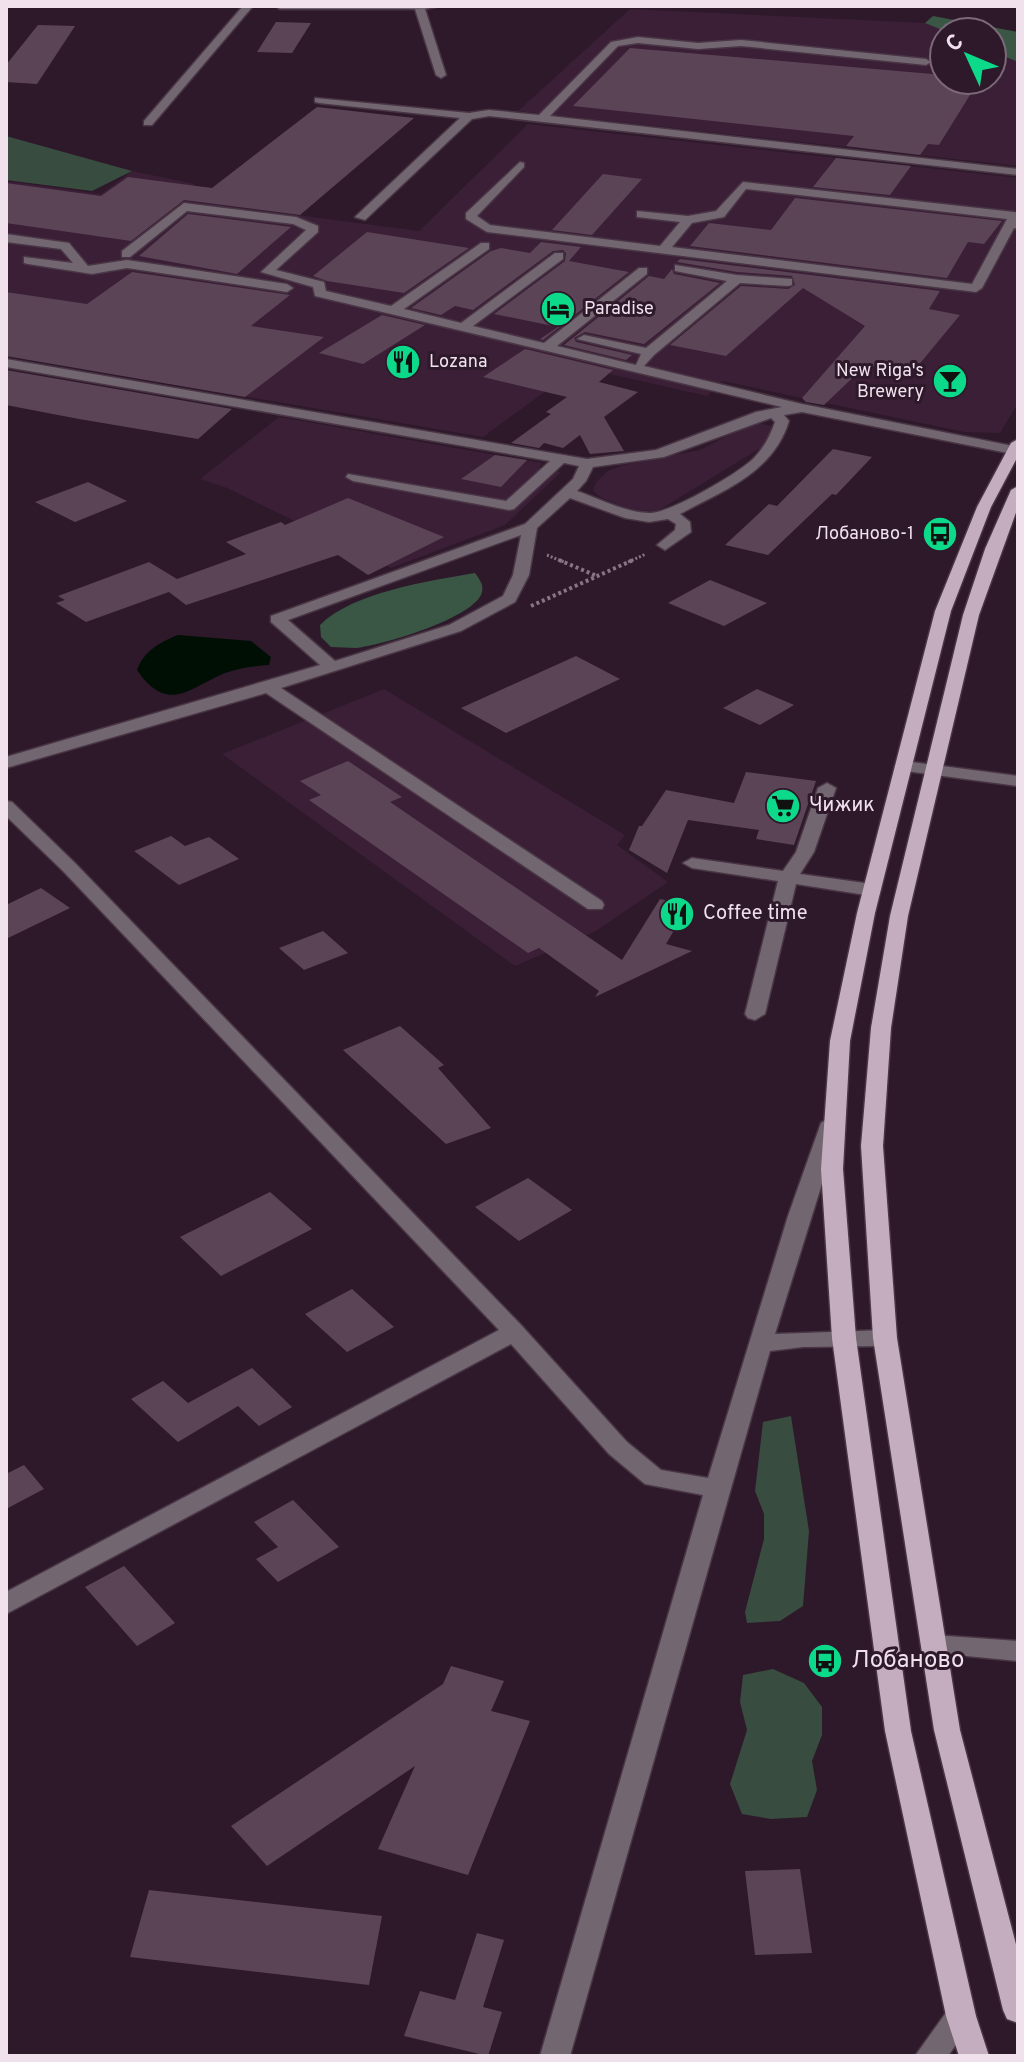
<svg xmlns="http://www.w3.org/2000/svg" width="1024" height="2062" viewBox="0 0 1024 2062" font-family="Overpass,sans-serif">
<rect width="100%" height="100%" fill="#2e192a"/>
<!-- built -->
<g fill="#3a1f36">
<path d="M630,9L925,23L947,32H944V80H992V51L1018,62V166L518,111Z"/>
<path d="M528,124L1018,178V403L1000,433L964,432L722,381L707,396L579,367L483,437L6,356V181L101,194L132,171L195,184L177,199L419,231Z"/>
<path d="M279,417L542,463L539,468L561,472L505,525L391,568L227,488L200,479Z"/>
<path d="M754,422L775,427L762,447L656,512L626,508L600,497L593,490L596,482L608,471L623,465L700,450Z"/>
<path d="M384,689L625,835L617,845L668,882L596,931L515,966L222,754Z"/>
</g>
<!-- green -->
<g fill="#384c40">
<path d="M6,136L132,171L92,191L6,180Z"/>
<path d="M791,1416L809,1531L803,1606L780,1621L747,1623L745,1612L764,1539V1514L755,1491L763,1422Z"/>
<path d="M773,1669L804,1683L822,1707V1735L812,1761L817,1790L807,1817L771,1819L742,1814L730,1784L747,1730L740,1702L743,1675Z"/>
</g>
<!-- forest -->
<g fill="#3a5746">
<path d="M933,16L1018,32V62L992,51V32H947L925,23Z"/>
<path d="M475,573C480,580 485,586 481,595C468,620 382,645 356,648C348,648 339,647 331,647L321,637L320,625C353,592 429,581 475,573Z"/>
</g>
<!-- water -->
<path fill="#000f04" d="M178,635L251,641L271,657L269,665C254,666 239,668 225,673C189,688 168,715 137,670C144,651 160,642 178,635Z"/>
<!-- building -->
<g fill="#5c4457">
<path d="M276,22L311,23L292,53L257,52Z"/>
<path d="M38,25L75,26L37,84L6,82V65Z"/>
<path d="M630,48L944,75V80L978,82L939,145L928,144L920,155L846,146L854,136L573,106Z"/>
<path d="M317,107L414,118L300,215L184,200L131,241L6,223V183L101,196L128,177L212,188Z"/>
<path d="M836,158L911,166L890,195L813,187Z"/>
<path d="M603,174L642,179L592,235L552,230Z"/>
<path d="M795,198L1002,221L984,244L968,242L947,278L690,246L709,223L771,230Z"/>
<path d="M188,214L291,227L237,274L139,256Z"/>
<path d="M367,232L469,248L404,293L327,281L313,276Z"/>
<path d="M541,242L581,247L569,261L629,272L543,340L540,339L558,327L494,314L565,261L566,253L563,250L553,251L473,310L455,306L441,315L411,308L491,251L501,248L530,253Z"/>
<path d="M680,259L940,291L929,309L960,315L912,373L866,365L824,405L806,402L802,398L865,326L803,288L726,356L670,345L741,286L788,289L795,285L792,276L737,272L677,262Z"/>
<path d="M672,269L674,274L720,283L644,344L585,332L574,338L576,342L632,355L626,360L564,345L649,276L664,279Z"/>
<path d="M132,272L290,295L251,326L324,337L245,397L6,356V292L87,304Z"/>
<path d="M382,315L425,325L363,364L319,353Z"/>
<path d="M525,349L613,370L599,382L638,392L604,417L624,451L590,454L580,435L563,448L544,443L539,448L511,443L551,414L546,412L567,397L483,377Z"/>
<path d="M6,370L232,409L198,439L79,419L6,405Z"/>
<path d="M833,449L872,457L836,495L832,494L768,555L725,545L769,504L777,506Z"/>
<path d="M495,455L527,460L501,487L461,479Z"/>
<path d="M88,482L127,501L75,522L35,502Z"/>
<path d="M348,498L444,537L368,575L338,555L186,605L169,592L86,622L56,603L65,600L58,596L149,562L177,579L246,554L226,542L281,522L285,525Z"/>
<path d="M710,580L767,603L724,626L668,603Z"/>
<path d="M576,656L620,679L506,733L461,708Z"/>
<path d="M757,689L794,705L760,725L723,708Z"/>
<path d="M348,761L402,797L390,802L622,960L660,899L689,905L666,944L692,951L595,997L599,991L539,948L528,953L309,800L321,795L300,781Z"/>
<path d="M746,772L816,781L794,845L756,839L759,830L688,820L667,873L629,850L639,826H642L666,790L734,803Z"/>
<path d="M171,836L185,846L209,837L239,859L179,885L134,851Z"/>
<path d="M41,888L70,908L6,939V905Z"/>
<path d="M323,931L348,953L304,970L279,948Z"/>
<path d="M400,1026L444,1065L438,1068L491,1128L446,1144L343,1050Z"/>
<path d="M528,1178L572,1210L519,1241L475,1207Z"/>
<path d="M270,1192L312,1229L221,1276L180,1237Z"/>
<path d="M352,1289L394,1327L347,1352L305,1314Z"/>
<path d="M252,1368L292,1407L259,1426L238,1406L178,1442L131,1399L163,1381L188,1403Z"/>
<path d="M24,1465L44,1489L6,1509V1474Z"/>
<path d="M293,1500L339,1547L278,1582L256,1559L278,1547L254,1522Z"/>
<path d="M124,1566L175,1623L137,1646L85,1587Z"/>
<path d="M451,1666L504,1681L491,1711L530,1721L468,1875L378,1849L415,1766L267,1866L231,1826L443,1684Z"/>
<path d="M800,1869L812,1953L755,1955L745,1871Z"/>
<path d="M149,1890L382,1916L369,1985L130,1957Z"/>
<path d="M477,1933L504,1940L483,2007L502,2012L488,2056L404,2036L420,1991L455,2000Z"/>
</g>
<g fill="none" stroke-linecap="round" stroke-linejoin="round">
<!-- minor casing -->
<g stroke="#493545" stroke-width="3">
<g id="minor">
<path d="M243,6H253L152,125H144V121Z"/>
<path d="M275,6H440L425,9L446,75L441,78L436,75L415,9H280Z"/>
<path d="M638,37L698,43L741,40L926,59L931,62L926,65L741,46L698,49L638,43L618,46L550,116L1018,169V175L489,116L472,119L365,220L355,217L460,118L319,103L315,102V98L469,113L489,110L539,115L611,42Z"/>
<path d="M520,162L524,163V167L477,216L490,225L660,246L680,222L637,217V211L688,216L716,211L743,182L1014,212L1018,213V229L1014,228L982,288L976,292L487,232L466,219V213ZM746,189L1007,219L972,284L672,247L692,223L724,217Z"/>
<path d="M184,203L296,217L318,226V232L276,270L324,282L326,291L391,306L481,243H489V249L404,309L461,323L555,253H563V259L473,326L544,343L639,268H647V274L557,346L636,365L641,354L577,339L584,335L646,348L727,281L675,271V265L737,275L792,279V285L788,286L740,283L654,355L644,366L802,404L1018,447V455L802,412L784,415L789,421C773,473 724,490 680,514L690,522L691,532L665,550L657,545L675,530L676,524L668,519L649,522L625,518L570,498L537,528L529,575L515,602L461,631L281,688L602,901L604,905L602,909H588L266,693L6,768V757L320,665L271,622V616L525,524L573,479L579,466L564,463L514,509L509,510L353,481L346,477L348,474L506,501L550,461L6,367V359L587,459L656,450L756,412L782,407L315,296L313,287L261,272L306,230L293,224L187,211L130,257H122V251ZM771,418L775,422C770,436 764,448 753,459C737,474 669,514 649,513C624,512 600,499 577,491L586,481L593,467L664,457ZM521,535L513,575L503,596L449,625L335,661L288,620Z"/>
<path d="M6,234L69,243L88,266L127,260L287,284L293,288L287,292L127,268L92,274L28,264L24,263V257L73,263L61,249L6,242Z"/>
<path d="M904,761L1018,776V786L898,770L895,766L898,762Z"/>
<path d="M827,783L836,788L814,852L800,874L872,884L881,890L872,896L796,884L765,1014L755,1020L748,1018L745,1014L778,881L692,868L683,863L692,858L783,871L796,852L818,788Z"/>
<path d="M6,801L12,802L75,863L522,1326L627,1442L661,1470L708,1478L788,1216L821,1123L831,1116L841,1123L775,1334L885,1330L893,1332L897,1338L893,1344L885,1346L803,1347L770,1351L570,2056H540L703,1495L645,1484L609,1454L511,1344L6,1614V1592L499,1330L63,871L6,816Z"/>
<path d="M934,1635L1018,1641V1661L925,1652L921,1645L925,1638Z"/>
<path d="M961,2003L972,2007L976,2016L948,2056H915L950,2007Z"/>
</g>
</g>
<!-- major casing -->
<g stroke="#493545" stroke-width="3">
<g id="major">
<path d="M1018,439V456L991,507L951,611L875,913L850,1041L843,1169L856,1338L911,1731L976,2016L989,2056H959L946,2016L885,1731L832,1338L821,1169L830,1041L857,913L935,611L977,507L1011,443Z"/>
<path d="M1018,486V507L979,615L908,916L891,1028L883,1146L897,1338L960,1730L1018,1952V2023L1007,2019L1003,2010L934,1730L873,1338L861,1146L871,1028L890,916L963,615L985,549L1011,490Z"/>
</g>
</g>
<!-- path-far1 -->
<g stroke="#877584" stroke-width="3" stroke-dasharray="2 2" stroke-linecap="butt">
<path d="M547,555L564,562"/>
<path d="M628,562L646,554"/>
</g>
<!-- path -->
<g stroke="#877584" stroke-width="4" stroke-dasharray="3 3" stroke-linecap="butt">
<path d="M559,560L597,576"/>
<path d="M531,606L633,560"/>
</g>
<!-- minor -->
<use href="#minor" fill="#726770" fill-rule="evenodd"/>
<!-- major -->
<use href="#major" fill="#c5adc0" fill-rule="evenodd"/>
</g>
<!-- icons -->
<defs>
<g id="hotel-disc" transform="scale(1.8)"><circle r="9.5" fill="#0dd98a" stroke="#2e192a"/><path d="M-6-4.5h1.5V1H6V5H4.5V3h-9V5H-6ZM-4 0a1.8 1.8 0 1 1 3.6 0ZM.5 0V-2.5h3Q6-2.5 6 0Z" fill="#111"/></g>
<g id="restaurant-disc" transform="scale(1.8)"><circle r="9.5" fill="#0dd98a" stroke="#2e192a"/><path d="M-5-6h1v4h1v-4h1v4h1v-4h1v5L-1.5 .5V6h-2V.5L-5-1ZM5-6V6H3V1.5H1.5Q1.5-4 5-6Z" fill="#111"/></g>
<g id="bar-disc" transform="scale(1.8)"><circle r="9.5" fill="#0dd98a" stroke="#2e192a"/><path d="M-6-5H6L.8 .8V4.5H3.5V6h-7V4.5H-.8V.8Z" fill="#111"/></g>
<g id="bus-disc" transform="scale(1.8)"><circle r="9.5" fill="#0dd98a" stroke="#2e192a"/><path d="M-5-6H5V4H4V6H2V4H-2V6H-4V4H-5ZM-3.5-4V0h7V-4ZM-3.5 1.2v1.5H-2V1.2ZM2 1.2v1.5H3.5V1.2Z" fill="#111"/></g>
<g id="supermarket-disc" transform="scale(1.8)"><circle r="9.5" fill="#0dd98a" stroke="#2e192a"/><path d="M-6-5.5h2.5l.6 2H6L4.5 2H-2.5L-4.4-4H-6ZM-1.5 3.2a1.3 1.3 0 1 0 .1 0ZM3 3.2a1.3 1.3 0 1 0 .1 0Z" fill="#111"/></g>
</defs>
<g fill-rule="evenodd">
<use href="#hotel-disc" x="558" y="309"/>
<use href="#restaurant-disc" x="403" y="362"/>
<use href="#bar-disc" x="950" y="381"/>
<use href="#bus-disc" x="940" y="534"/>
<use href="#supermarket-disc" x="783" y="806"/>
<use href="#restaurant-disc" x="677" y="914"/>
<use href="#bus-disc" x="825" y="1661"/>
</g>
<g text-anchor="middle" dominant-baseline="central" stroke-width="6" stroke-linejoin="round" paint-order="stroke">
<!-- far-poi labels -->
<g font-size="18" fill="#f0e1ed" stroke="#2e192a" text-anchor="start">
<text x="584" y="309">Paradise</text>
<text x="429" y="362">Lozana</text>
<text x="924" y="371" text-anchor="end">New Riga's<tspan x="924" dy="21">Brewery</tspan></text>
<text x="914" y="534" text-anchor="end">Лобаново-1</text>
</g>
<!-- poi labels -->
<g font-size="20" fill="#f0e1ed" stroke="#2e192a" text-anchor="start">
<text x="809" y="806">Чижик</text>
<text x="703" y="914">Coffee time</text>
</g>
<!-- near-poi labels -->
<g font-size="24" fill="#f0e1ed" stroke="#2e192a" text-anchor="start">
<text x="851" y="1661">Лобаново</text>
</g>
</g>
<!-- border -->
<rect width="1024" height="2062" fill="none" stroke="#f0e1ed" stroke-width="16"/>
<!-- north arrow -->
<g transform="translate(968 56) rotate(314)"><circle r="38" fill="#2e192a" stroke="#7c6978" stroke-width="2"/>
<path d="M0-6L14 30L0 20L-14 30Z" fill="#0dd98a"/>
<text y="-12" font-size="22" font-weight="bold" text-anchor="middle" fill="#f0e1ed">С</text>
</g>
</svg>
